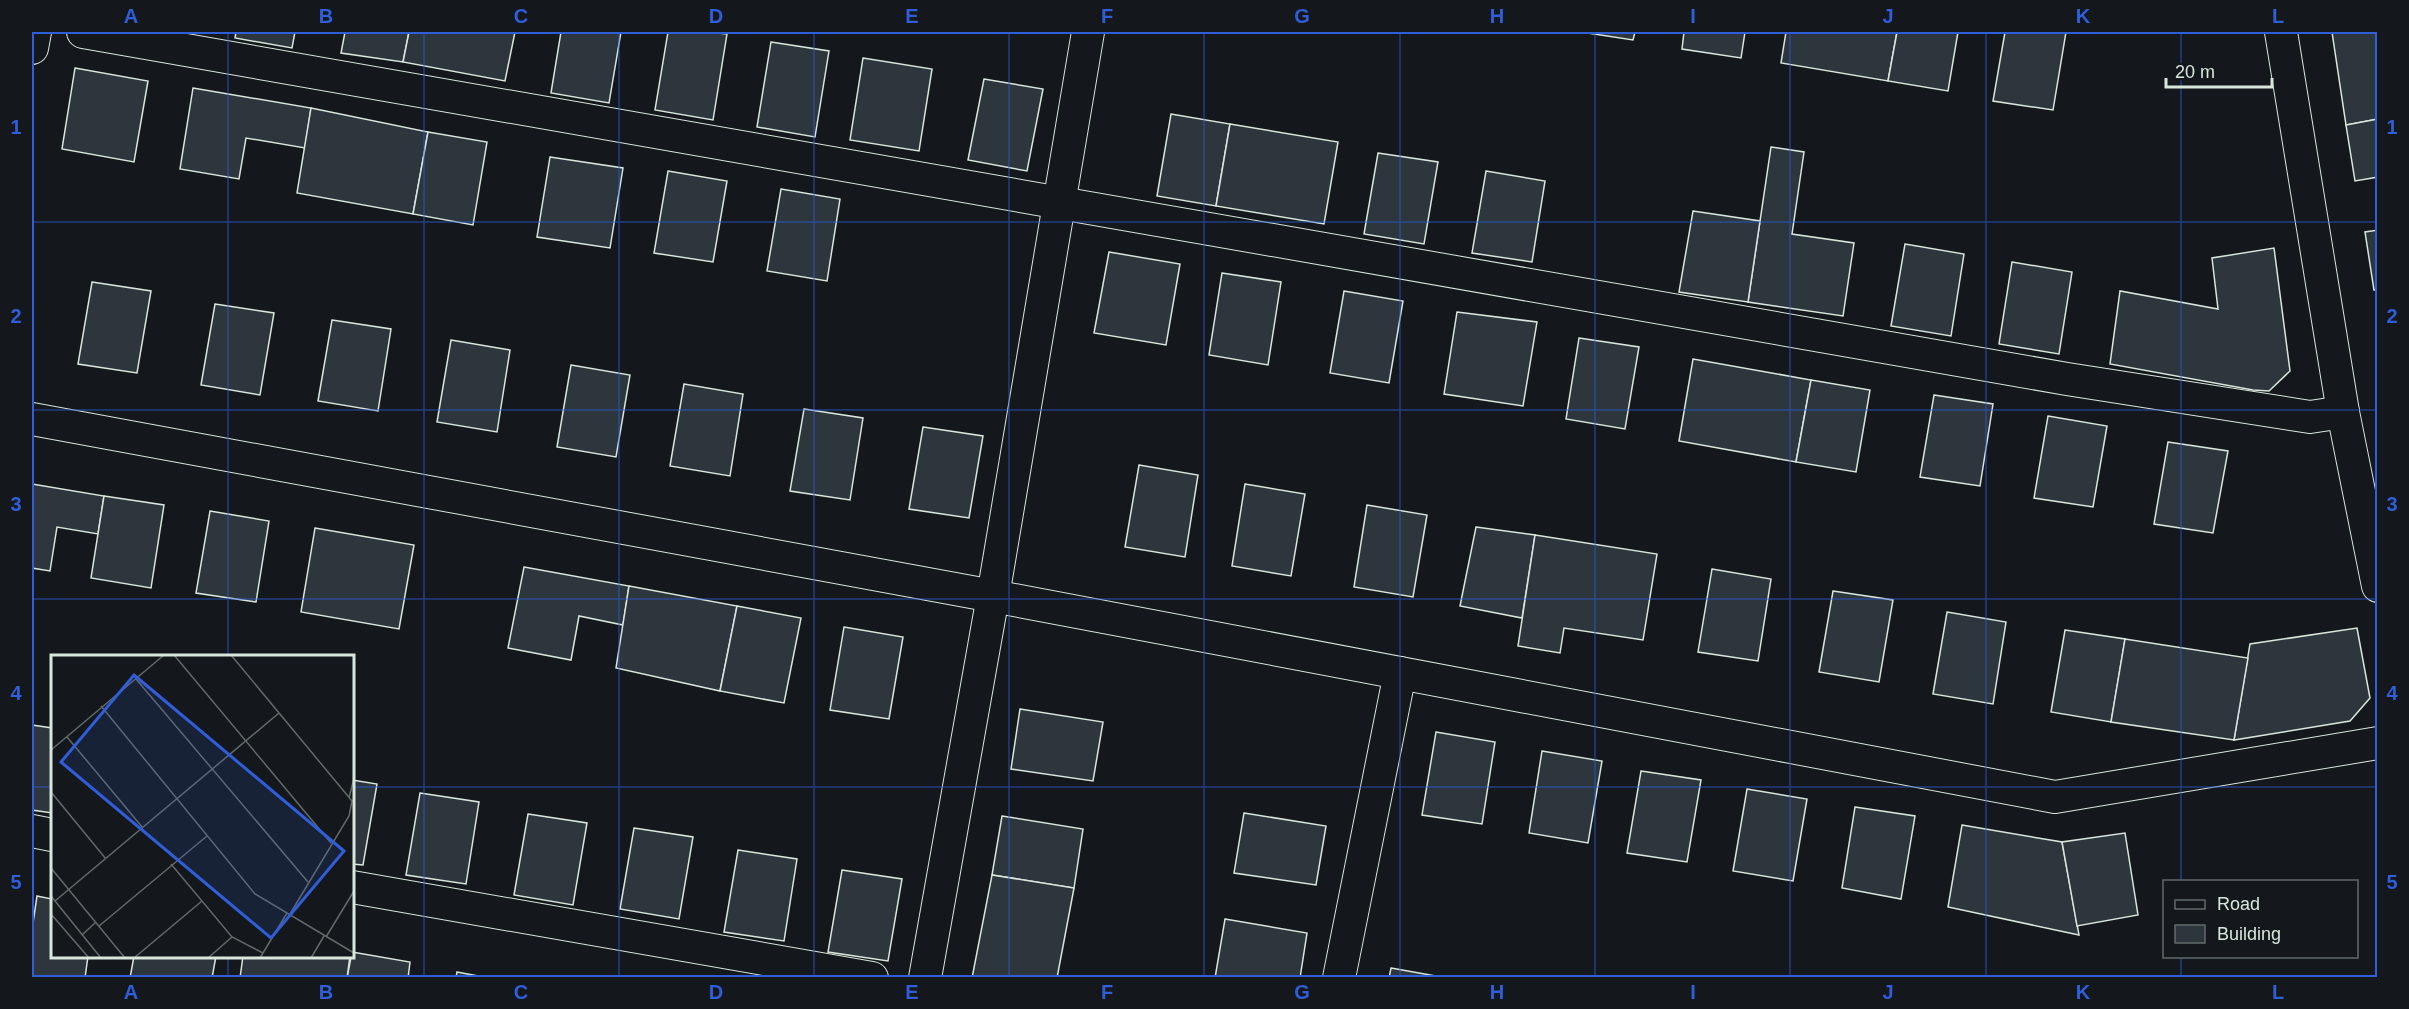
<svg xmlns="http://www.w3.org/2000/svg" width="2409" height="1009" viewBox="0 0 2409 1009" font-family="Arial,sans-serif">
<rect width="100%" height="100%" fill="#14181c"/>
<!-- building -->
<g fill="#2c363c" stroke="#d8e6dc" stroke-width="1.5">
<path d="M236,32H295L292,48L235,38Z"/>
<path d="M345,32H409L403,62L341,53Z"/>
<path d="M409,32H515L505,81L403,62Z"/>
<path d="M561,32H621L609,103L551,93Z"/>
<path d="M668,32H709L727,34L713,120L655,110Z"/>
<path d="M1581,32H1635L1633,40Z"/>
<path d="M1684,32H1745L1741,58L1682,49Z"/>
<path d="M1786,32H1897L1888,81L1781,63Z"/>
<path d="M1897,32H1958L1948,91L1888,81Z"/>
<path d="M2005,32H2066L2053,110L1993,101Z"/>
<path d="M2332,32H2378V119L2346,125Z"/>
<path d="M771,42L829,51L815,137L757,127Z"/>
<path d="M863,58L932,69L919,151L850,140Z"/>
<path d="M75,68L148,81L134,162L62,149Z"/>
<path d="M984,79L1043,89L1027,171L968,160Z"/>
<path d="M193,88L311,108L305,148L246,138L239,179L180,169Z"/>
<path d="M311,108L428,132L413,214L297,193Z"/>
<path d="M1171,114L1230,124L1216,206L1157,196Z"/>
<path d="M2378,119V177L2355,181L2346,125Z"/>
<path d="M1230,124L1338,142L1324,224L1216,206Z"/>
<path d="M428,132L487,142L473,225L413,214Z"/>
<path d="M1771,147L1804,152L1792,234L1854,243L1843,316L1748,302Z"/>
<path d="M1378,153L1438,162L1424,244L1364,234Z"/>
<path d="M550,157L623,168L610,248L537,237Z"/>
<path d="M668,171L727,181L713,262L654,253Z"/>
<path d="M1486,171L1545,181L1532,262L1472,253Z"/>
<path d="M781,189L840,199L827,281L767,271Z"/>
<path d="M1693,211L1760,221L1748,302L1679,292Z"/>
<path d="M2378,230V289L2374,290L2365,232Z"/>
<path d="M1905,244L1964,254L1951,336L1891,326Z"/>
<path d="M2274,248L2290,371L2269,391L2253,390L2110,364L2120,291L2218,309L2212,258Z"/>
<path d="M1109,252L1180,264L1166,345L1094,333Z"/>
<path d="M2012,262L2072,272L2059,354L1999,344Z"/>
<path d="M1222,273L1281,282L1268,365L1209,355Z"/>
<path d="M92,282L151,291L137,373L78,364Z"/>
<path d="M1344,291L1403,301L1389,383L1330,373Z"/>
<path d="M215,304L274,313L260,395L201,385Z"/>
<path d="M1457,312L1537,322L1523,406L1444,394Z"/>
<path d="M332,320L391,329L378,411L318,401Z"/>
<path d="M1579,338L1639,347L1625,429L1566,419Z"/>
<path d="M451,340L510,350L497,432L437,422Z"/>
<path d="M1693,359L1811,380L1796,462L1679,441Z"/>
<path d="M571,365L630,375L616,457L557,447Z"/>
<path d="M1811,380L1870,390L1856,472L1796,462Z"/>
<path d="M684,384L743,394L730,476L670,466Z"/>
<path d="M1934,395L1993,404L1980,486L1920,477Z"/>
<path d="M804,409L863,418L850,500L790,491Z"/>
<path d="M2048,416L2107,426L2093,507L2034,498Z"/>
<path d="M923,427L983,436L969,518L909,509Z"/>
<path d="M2168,442L2228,451L2213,533L2154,524Z"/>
<path d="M1139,465L1198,475L1185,557L1125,547Z"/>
<path d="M32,484L104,496L98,534L57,527L50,571L32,568Z"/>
<path d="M1245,484L1305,494L1291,576L1232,566Z"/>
<path d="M104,496L164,505L151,588L91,578Z"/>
<path d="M1367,505L1427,515L1413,597L1354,587Z"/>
<path d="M210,511L269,521L256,602L196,593Z"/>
<path d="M1476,527L1535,535L1522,618L1460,606Z"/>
<path d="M315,528L414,545L399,629L301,612Z"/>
<path d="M1535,535L1657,554L1643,640L1564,628L1560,653L1518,646Z"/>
<path d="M524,567L629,586L623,625L579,616L571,660L508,648Z"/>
<path d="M1712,569L1771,579L1758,661L1698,652Z"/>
<path d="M629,586L737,606L720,691L616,668Z"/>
<path d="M1833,591L1893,600L1879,682L1819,672Z"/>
<path d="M737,606L801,618L784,703L720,691Z"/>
<path d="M1947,612L2006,622L1993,704L1933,694Z"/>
<path d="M844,627L903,637L889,719L830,710Z"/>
<path d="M2357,628L2370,698L2350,721L2234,740L2250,644Z"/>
<path d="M2065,630L2125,639L2111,722L2051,712Z"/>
<path d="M2125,639L2248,658L2234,740L2111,722Z"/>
<path d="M1020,709L1103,722L1093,781L1011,769Z"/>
<path d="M32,725L52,728V813L32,810Z"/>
<path d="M1436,732L1495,742L1482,824L1422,815Z"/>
<path d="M1542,751L1602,761L1588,843L1529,833Z"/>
<path d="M1641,771L1701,780L1687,862L1627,853Z"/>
<path d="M352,780L377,784L363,865L352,864Z"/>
<path d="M1747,789L1807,799L1793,881L1733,871Z"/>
<path d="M420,793L479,802L466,884L406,875Z"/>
<path d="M1855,807L1915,816L1901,899L1842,888Z"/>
<path d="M1244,813L1326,826L1316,885L1234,873Z"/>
<path d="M528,814L587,823L573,905L514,895Z"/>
<path d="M1002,816L1083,829L1074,888L992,875Z"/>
<path d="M1962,825L2062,842L2079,935L1948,907Z"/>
<path d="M634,828L693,837L679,919L620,909Z"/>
<path d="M2125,833L2138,915L2077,926L2062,842Z"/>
<path d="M738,850L797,859L784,941L724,932Z"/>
<path d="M842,870L902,879L888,961L828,952Z"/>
<path d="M992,875L1074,888L1057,978H972Z"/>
<path d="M37,896L52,899V956H88L85,978H32V930Z"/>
<path d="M1225,919L1307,933L1300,978H1215Z"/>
<path d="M352,952L410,962L408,978H347Z"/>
<path d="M134,956H216L212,978H130Z"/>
<path d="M243,956H350L347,978H240Z"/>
<path d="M1391,968L1447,978H1389Z"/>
<path d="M457,972L489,978H456Z"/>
</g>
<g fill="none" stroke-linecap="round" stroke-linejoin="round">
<!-- minor casing -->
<g stroke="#d8e6dc" stroke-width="34">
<g id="minor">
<path d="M83,32L2067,379L2310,417L2343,412"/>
<path d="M2281,32L2343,412L2378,586"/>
<path d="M32,48L35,32"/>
<path d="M32,419L993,596L2055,797L2378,743"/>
<path d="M32,831L52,835"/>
<path d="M352,887L872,978"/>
<path d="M925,978L993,596L1088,32"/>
<path d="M1339,978L1400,673"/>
</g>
</g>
<!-- minor -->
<use href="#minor" stroke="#14181c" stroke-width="32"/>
</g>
<!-- grid -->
<path fill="none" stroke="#305dd8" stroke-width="1.5" stroke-opacity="0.55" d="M228,32V656M424,32V978M619,32V978M814,32V978M1009,32V978M1204,32V978M1400,32V978M1595,32V978M1790,32V978M1986,32V978M2181,32V882M32,222H2378M32,410H2378M32,599H2378M32,787H52M352,787H2378M228,956V978M2181,956V978"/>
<!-- overview -->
<g transform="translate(51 655)">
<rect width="303" height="303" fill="#14181c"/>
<path fill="none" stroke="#626a69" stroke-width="1.5" d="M123,0L280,188M180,0L301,146L298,161L239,259M85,24L257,227M50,51L204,239L303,298M16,82L92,173M0,95L113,0M0,137L55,204M298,143L303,123M120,209L181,282L212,298M0,213L74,303M0,241L50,303M4,246L228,58M0,259L38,303M48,271L156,181M31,280L45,267M275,282L303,236M83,303L151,246M157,303L181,282M209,303L236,258M260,303L273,281"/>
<path fill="#305dd8" fill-opacity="0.15" stroke="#305dd8" stroke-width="3" d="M83,20L293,196L220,283L10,107Z"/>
<rect width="303" height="303" fill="none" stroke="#d8e6dc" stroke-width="3"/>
</g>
<!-- border -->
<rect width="2409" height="1009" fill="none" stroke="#14181c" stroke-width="66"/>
<!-- legend -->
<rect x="2163" y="880" width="195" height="78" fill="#14181c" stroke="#626a69" stroke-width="1.5"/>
<rect x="2175" y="900" width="30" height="9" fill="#14181c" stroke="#626a69" stroke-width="1.5"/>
<text x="2217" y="910" font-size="18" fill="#d8e6dc">Road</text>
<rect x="2175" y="925" width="30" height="18" fill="#2c363c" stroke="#626a69" stroke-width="1.5"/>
<text x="2217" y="940" font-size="18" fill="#d8e6dc">Building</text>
<!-- scale -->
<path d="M2166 78v9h106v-9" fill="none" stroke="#d8e6dc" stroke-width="3"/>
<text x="2175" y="78" font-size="18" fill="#d8e6dc" stroke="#14181c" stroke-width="4.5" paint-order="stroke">20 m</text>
<rect x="33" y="33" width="2343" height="943" fill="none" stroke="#305dd8" stroke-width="2"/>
<g font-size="20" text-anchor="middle" font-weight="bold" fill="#305dd8">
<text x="131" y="23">A</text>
<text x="326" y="23">B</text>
<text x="521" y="23">C</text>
<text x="716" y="23">D</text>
<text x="912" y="23">E</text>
<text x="1107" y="23">F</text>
<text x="1302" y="23">G</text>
<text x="1497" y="23">H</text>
<text x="1693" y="23">I</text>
<text x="1888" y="23">J</text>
<text x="2083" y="23">K</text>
<text x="2278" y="23">L</text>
<text x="16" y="134">1</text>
<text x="2392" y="134">1</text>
<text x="16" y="323">2</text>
<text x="2392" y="323">2</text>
<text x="16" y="511">3</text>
<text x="2392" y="511">3</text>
<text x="16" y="700">4</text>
<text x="2392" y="700">4</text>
<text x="16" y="889">5</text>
<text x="2392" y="889">5</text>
<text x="131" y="999">A</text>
<text x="326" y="999">B</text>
<text x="521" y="999">C</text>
<text x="716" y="999">D</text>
<text x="912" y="999">E</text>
<text x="1107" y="999">F</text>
<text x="1302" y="999">G</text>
<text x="1497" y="999">H</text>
<text x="1693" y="999">I</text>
<text x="1888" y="999">J</text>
<text x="2083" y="999">K</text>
<text x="2278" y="999">L</text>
</g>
</svg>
